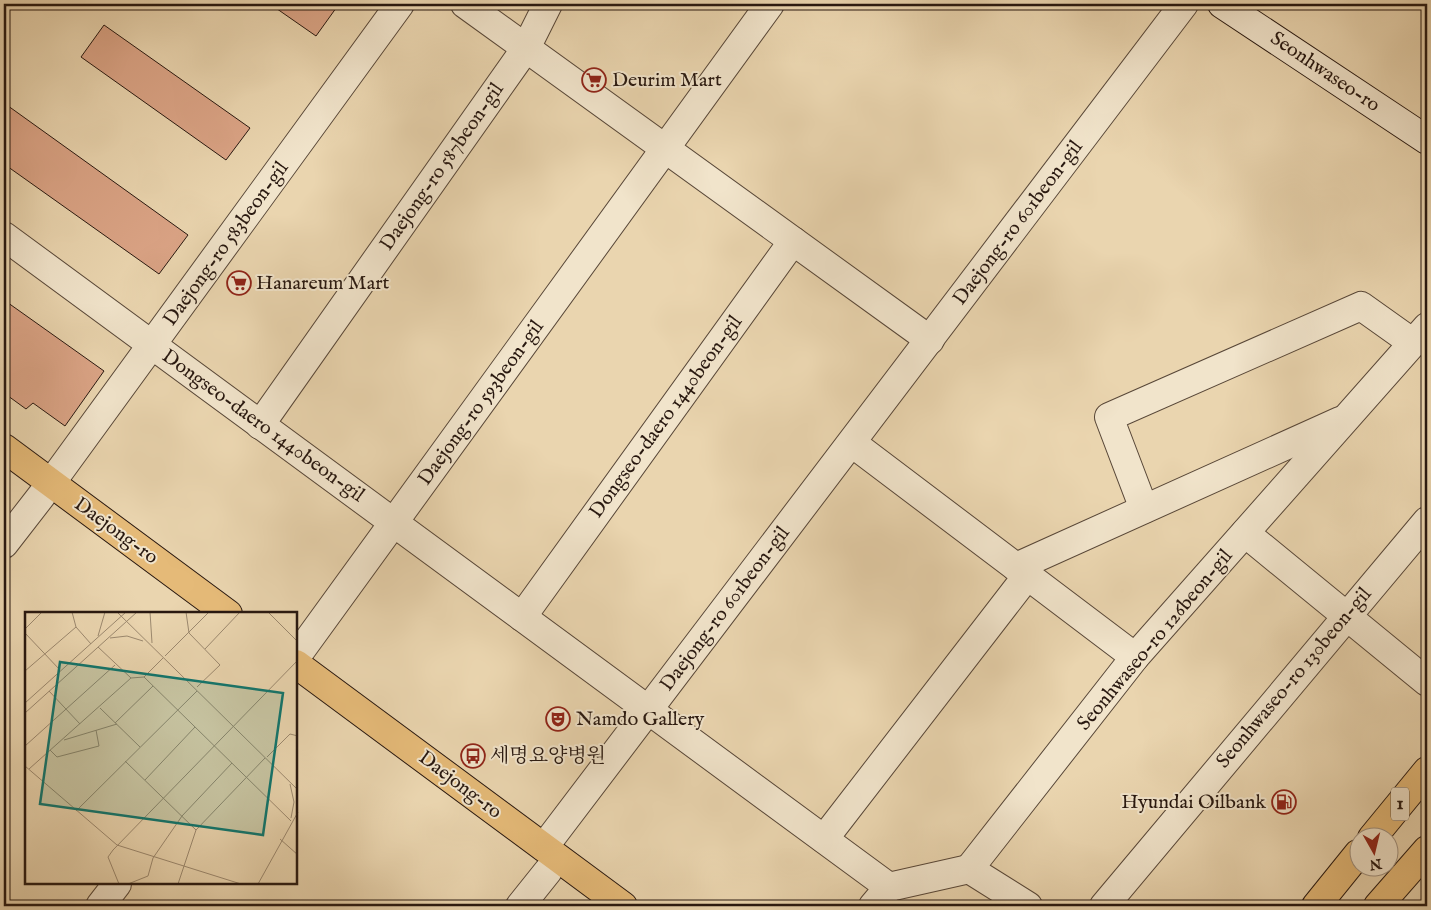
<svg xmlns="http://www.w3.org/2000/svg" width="1431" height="910" viewBox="0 0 1431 910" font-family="'IM FELL English','Noto Serif KR',serif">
<rect width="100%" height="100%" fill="#ead5af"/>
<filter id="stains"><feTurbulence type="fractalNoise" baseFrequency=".004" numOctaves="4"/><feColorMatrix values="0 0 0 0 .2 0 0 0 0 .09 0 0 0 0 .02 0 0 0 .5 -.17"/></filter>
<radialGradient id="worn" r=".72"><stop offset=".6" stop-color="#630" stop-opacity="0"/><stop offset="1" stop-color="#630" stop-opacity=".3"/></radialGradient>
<!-- building -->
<g fill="#dba486" stroke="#281810">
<path d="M270,4H339L316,36Z"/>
<path d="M104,25L250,128L226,160L81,57Z"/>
<path d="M4,103L188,235L159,274L4,164Z"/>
<path d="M4,300L104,371L65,426L33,403L26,409L4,393Z"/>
</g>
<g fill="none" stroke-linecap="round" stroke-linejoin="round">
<!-- street casing -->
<g stroke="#584738" stroke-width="30">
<g id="street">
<path d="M465,4L930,340"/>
<path d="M4,236L889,887L969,869L1028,906"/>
<path d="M260,425L526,48L548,4"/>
<path d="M852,443L1135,657"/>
<path d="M51,483L400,4"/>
<path d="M1144,509L1109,417L1361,306L1413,343"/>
<path d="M1245,533L1427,682"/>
<path d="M4,544L42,495"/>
<path d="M1016,567L1340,421"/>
<path d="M522,617L793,241"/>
<path d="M296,657L770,4"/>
<path d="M824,839L1027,576"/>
<path d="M544,847L1184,4"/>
<path d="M969,869L1135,657L1427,327"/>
<path d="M100,906L117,884"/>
<path d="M520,906L548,871"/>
<path d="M873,906L889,887"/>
<path d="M1104,906L1427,521"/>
</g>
</g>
<!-- secondary casing -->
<g stroke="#281810" stroke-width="30">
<path id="secondary" d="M1222,4L1427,140"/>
</g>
<!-- primary casing -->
<g stroke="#281810" stroke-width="30">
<g id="primary">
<path d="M4,448L228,614"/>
<path d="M296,664L623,906"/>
<path d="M1372,838L1427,771"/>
<path d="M1316,906L1358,854"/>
<path d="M1378,906L1427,850"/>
</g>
</g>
<!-- street -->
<use href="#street" stroke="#f1e4cb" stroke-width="28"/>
<!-- secondary -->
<use href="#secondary" stroke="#f1e4cb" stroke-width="28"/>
<!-- primary -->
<use href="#primary" stroke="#e5ba78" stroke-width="28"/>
</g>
<!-- icons -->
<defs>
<g id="supermarket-ring" transform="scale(1.25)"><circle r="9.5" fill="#f1e4cb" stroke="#8f2418" stroke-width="1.5"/><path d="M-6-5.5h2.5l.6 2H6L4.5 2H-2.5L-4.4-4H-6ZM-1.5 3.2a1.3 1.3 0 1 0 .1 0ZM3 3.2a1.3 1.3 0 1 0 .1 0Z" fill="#8f2418"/></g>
<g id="theatre-ring" transform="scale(1.25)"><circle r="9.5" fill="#f1e4cb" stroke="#8f2418" stroke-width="1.5"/><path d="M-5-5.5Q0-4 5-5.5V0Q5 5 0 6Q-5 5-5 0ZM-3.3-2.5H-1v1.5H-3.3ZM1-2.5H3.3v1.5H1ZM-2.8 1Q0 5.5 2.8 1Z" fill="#8f2418"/></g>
<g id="bus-ring" transform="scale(1.25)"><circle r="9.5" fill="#f1e4cb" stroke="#8f2418" stroke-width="1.5"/><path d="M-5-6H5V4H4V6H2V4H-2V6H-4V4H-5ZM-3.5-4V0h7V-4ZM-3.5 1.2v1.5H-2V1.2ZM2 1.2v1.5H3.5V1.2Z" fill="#8f2418"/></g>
<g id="fuel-ring" transform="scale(1.25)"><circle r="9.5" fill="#f1e4cb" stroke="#8f2418" stroke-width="1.5"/><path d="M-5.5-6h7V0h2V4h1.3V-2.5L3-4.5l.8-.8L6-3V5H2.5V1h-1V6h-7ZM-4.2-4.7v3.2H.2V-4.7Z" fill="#8f2418"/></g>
</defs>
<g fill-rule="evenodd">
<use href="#supermarket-ring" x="594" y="80"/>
<use href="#supermarket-ring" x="239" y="283"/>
<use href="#theatre-ring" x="558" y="719"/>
<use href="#bus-ring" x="473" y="756"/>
<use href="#fuel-ring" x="1284" y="802"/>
</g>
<g text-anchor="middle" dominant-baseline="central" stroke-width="4" stroke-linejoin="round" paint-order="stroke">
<!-- shield labels -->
<rect fill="#f1e4cb" stroke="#645548" stroke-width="1" x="1391" y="787.5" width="18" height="33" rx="4"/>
<g font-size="19" font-weight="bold" fill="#281810">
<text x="1400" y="804">1</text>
</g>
<!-- street labels -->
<g font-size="20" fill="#281810" stroke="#f1e4cb">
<text transform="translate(1325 72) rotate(34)">Seonhwaseo-ro</text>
<text transform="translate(442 167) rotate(-55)">Daejong-ro 587beon-gil</text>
<text transform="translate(1018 223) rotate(-53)">Daejong-ro 601beon-gil</text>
<text transform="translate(226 244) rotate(-54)">Daejong-ro 583beon-gil</text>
<text transform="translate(481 403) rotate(-54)">Daejong-ro 593beon-gil</text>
<text transform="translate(666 417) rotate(-54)">Dongseo-daero 1440beon-gil</text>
<text transform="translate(263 426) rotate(36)">Dongseo-daero 1440beon-gil</text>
<text transform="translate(116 531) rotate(36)">Daejong-ro</text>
<text transform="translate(725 609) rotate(-53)">Daejong-ro 601beon-gil</text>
<text transform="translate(1155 640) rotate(-50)">Seonhwaseo-ro 126beon-gil</text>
<text transform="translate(1294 678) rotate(-50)">Seonhwaseo-ro 130beon-gil</text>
<text transform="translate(460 785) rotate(37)">Daejong-ro</text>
</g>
<!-- poi labels -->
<g font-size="20" fill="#281810" stroke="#f1e4cb" text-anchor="start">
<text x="612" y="80">Deurim Mart</text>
<text x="256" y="283">Hanareum Mart</text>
<text x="576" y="719">Namdo Gallery</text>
<text x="490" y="756">세명요양병원</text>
<text x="1266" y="802" text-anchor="end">Hyundai Oilbank</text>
</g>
</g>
<!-- overview -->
<g transform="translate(25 612)">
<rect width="272" height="272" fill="#ead5af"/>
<path fill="none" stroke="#9c896f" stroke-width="1" d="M47,0L51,15L66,32M92,0L273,178M125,0L127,31M161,0L164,21L195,53L172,75M243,0L273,30M0,17L17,0M0,21L35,58M73,24L80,0M85,26L102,24L118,29M73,35L106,66L119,65L266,209M180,37L215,0M140,44L184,0M0,59L51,15M119,65L138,46M24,79L55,112M0,91L101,0M75,96L115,135M0,101L112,0M90,111L128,74M39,128L92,112M0,134L90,53M25,138L32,145L74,134L71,118M242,145L265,122L273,124M100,149L171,218M0,154L92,233L216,272M4,157L106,66M120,168L170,115M265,172L269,190L266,206M51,199L172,79M255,227L273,243M123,264L128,246L157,204L207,151M94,272L83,245L88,238L273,48M103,272L123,264M153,272L171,218L240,146M233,272L273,200"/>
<path fill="#0f766e" fill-opacity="0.15" stroke="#0f766e" stroke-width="2.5" d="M35,50L258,81L238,223L15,192Z"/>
<rect width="272" height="272" fill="none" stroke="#281810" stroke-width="2.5"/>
</g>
<!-- margin -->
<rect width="1431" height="910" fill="none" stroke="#ead5af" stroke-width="20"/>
<rect x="5" y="5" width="1421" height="900" fill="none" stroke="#281810" stroke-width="2.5"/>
<rect x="10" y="10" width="1411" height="890" fill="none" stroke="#281810"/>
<!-- north arrow -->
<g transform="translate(1374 852) rotate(172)"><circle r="24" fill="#f1e4cb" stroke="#a19280"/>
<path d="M0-4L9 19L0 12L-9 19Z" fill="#8f2418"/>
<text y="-8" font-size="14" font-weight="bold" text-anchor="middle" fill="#281810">N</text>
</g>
<rect width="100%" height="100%" filter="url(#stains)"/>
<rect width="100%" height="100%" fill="url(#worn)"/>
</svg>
